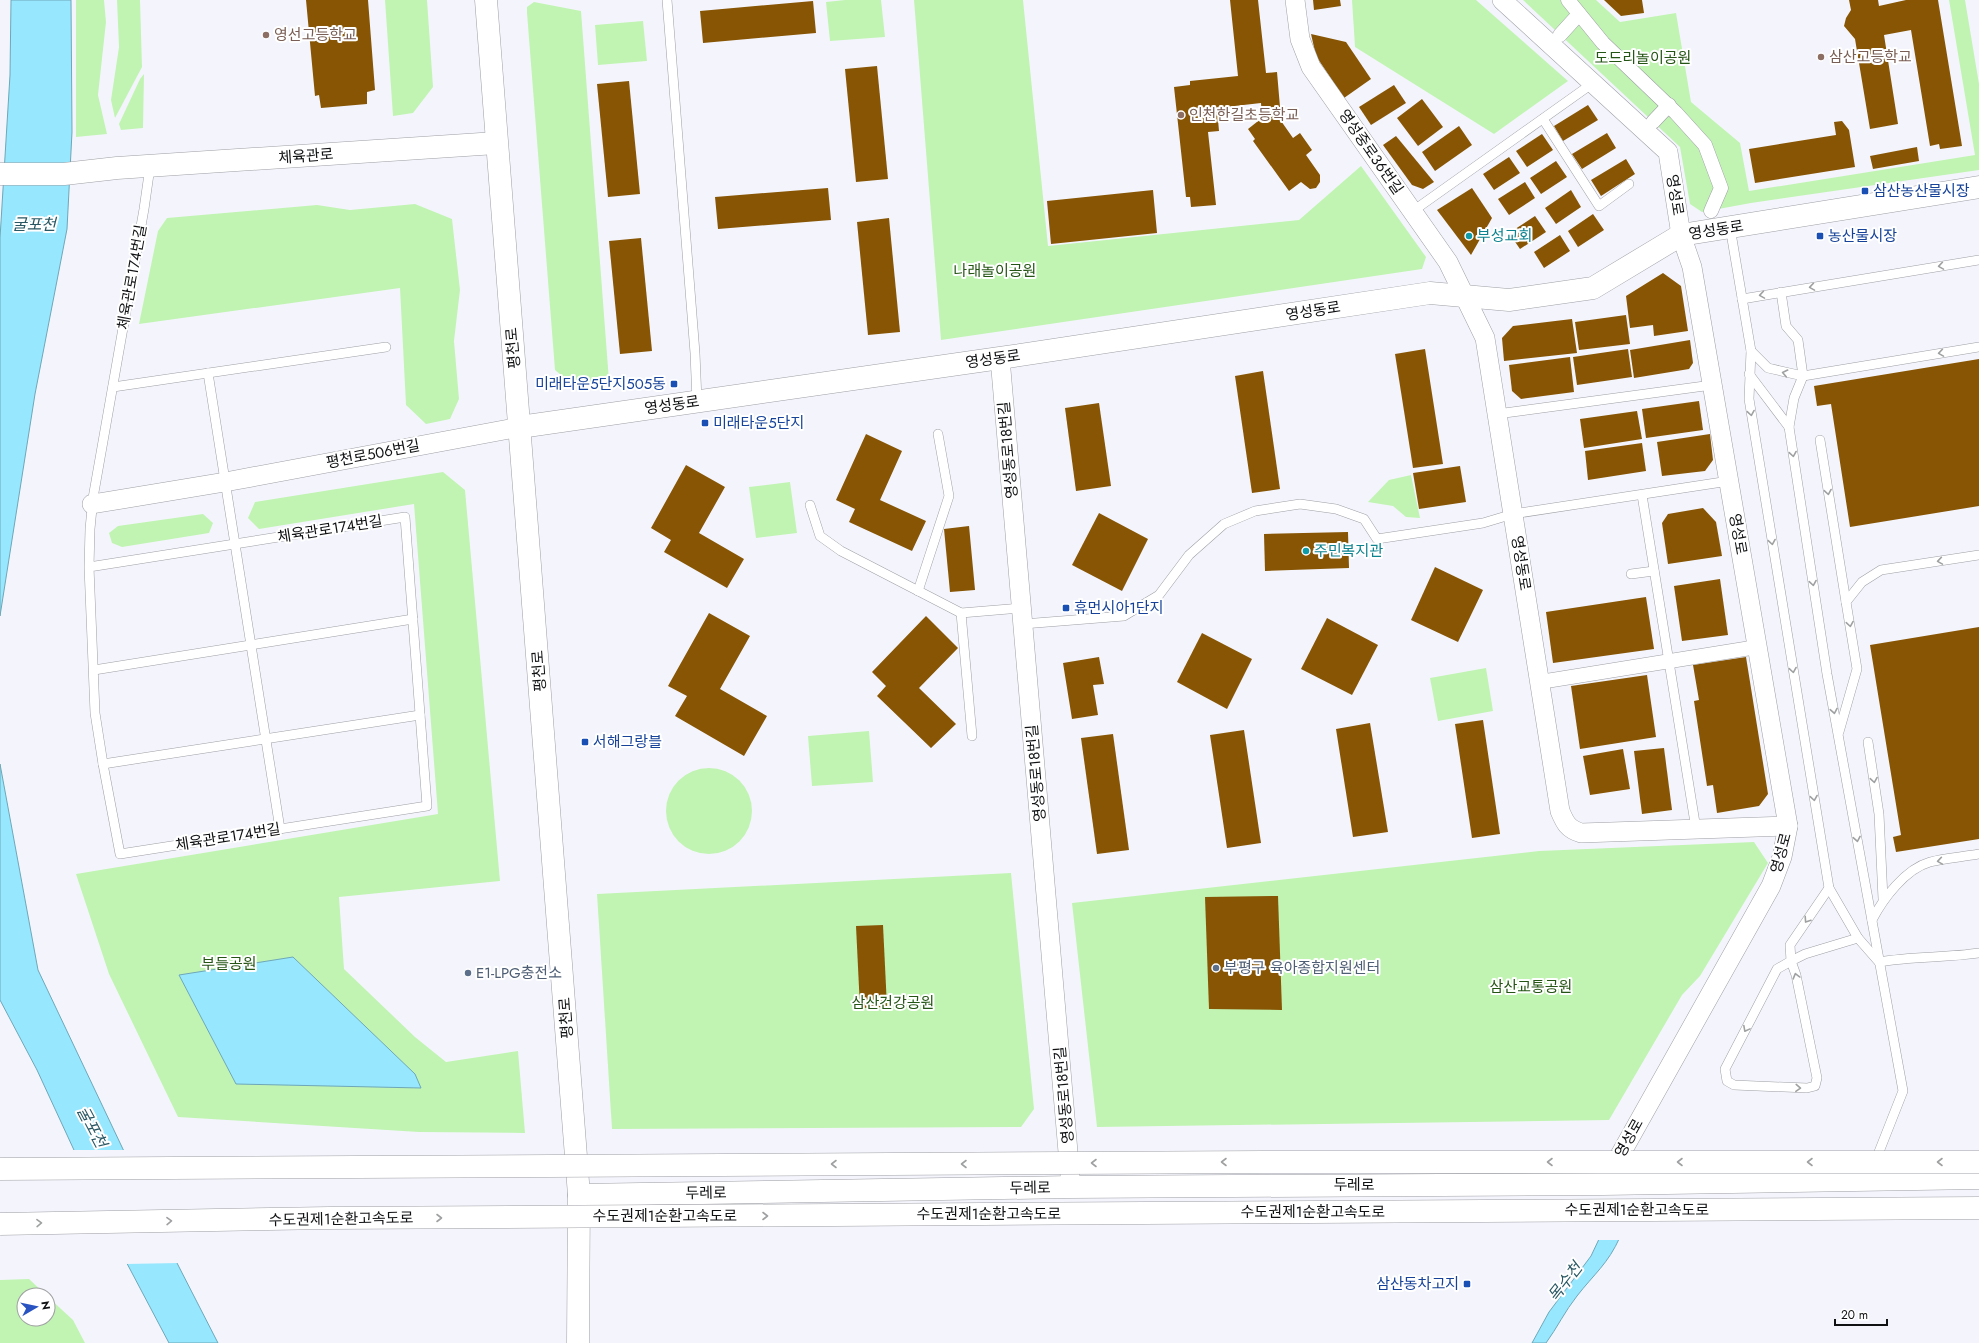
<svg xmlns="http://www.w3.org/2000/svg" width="1979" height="1343" viewBox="0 0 1979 1343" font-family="Jost,'Noto Sans KR',sans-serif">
<rect width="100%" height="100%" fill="#f4f5fc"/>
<!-- green -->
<g fill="#c1f4b3">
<path d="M76,0H104L106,22L98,95L107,134L76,137Z"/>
<path d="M117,0H140L142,67L115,118L111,100L119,47Z"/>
<path d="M385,0H427L433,87L413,113L393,116Z"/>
<path d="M845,0H881L885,37L830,41L826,2Z"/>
<path d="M914,0H1023L1048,246L1299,220L1361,166L1426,257L1422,269L941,340Z"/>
<path d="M1352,0H1476L1568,81L1494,134L1355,47Z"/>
<path d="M1523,0H1596L1620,22L1676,13L1691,102L1740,143L1749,191L1975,155L1949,0H1965L1979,84V170L1751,203L1702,212L1690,204L1680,147Z"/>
<path d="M534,2L581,11L609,381L573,385L555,370L527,13V7Z"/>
<path d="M643,21L647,61L598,65L595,25Z"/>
<path d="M144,74L143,128L121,130L119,124L140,79Z"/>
<path d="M415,204L452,219L460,290L454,341L459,399L450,419L426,424L406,405L400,288L139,324L158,231L167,218L317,205L350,210Z"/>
<path d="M443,472L465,490L500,881L339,897L344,969L415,1037L446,1062L518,1051L525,1133L419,1132L178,1117L109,974L76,874L438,814L414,504L259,529L248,518L255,502Z"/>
<path d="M1411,475L1420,518L1406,517L1393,506L1368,502L1389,480Z"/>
<path d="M790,482L797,533L756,538L749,487Z"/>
<path d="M203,514L213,523L209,533L122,547L112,543L109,533L118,526Z"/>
<path d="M1486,668L1493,711L1438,721L1430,678Z"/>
<path d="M869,731L873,782L812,786L808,736Z"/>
<circle cx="709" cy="811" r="43"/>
<path d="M1754,842L1768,863L1700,976L1682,995L1609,1120L1097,1127L1072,903L1539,851Z"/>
<path d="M1011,873L1034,1109L1021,1127L612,1129L597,894Z"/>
<path d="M29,1279L46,1295H24V1319H48V1297L73,1320L85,1343H0V1280Z"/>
</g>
<!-- water -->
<g fill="#97e7fe" stroke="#6ea7b8">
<path d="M11,0H71L72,132L67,229L35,394L0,616V238L10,75Z"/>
<path d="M0,764L38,970L177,1263L218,1343H169L122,1254L37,1070L0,1000Z"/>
<path d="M293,957L415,1074L421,1088L236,1084L179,975Z"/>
<path d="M1600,1237H1620C1608,1264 1594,1274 1577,1296C1565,1311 1557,1328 1546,1343H1532L1549,1312L1591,1256Z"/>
</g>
<!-- pier -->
<g fill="#f4f5fc">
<path d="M71,1150H126L179,1263L125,1264Z"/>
<path d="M1599,1235H1621L1622,1237L1621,1240H1596Z"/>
</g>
<!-- building -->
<g fill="#875504">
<path d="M306,0H368L375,90L367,92V104L321,108L319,95L315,96Z"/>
<path d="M1230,0H1258L1266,73L1277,72L1280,107L1274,111L1293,138L1300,133L1312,150L1306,155L1320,175V182L1316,188L1310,189L1301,182L1289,191L1253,141L1255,139L1248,129L1262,118L1261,103L1217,108L1219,131L1208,132L1216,205L1191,207L1190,197H1186L1174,87L1190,85V81L1238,76Z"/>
<path d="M1313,0H1340L1341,6L1314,10Z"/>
<path d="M1604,0H1642L1644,13L1621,16Z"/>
<path d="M1849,0H1878L1879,6L1906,0H1938L1962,146L1940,149L1939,144L1930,146L1911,30L1884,35L1898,124L1870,129L1855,39L1844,26L1846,18L1851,10Z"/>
<path d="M813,1L816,33L703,43L700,11Z"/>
<path d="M1311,34L1346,42L1371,79L1344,98L1316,56Z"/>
<path d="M877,66L888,179L856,182L845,69Z"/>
<path d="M629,81L640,194L608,197L597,84Z"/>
<path d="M1394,85L1406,103L1371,125L1359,107Z"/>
<path d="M1422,99L1443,127L1418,146L1397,118Z"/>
<path d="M1588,105L1598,120L1563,141L1554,126Z"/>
<path d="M1842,121L1849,130L1855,167L1755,183L1749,149L1836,135L1834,122Z"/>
<path d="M1459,126L1472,145L1435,171L1422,152Z"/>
<path d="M1607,133L1616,148L1582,169L1572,154Z"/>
<path d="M1542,134L1553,150L1527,167L1516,151Z"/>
<path d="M1396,136L1434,182L1423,189L1412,185L1383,145Z"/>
<path d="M1917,147L1919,161L1873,169L1870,156Z"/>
<path d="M1509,157L1520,173L1494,190L1483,174Z"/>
<path d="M1626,159L1635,174L1601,196L1591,180Z"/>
<path d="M1556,161L1567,177L1541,194L1530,178Z"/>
<path d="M1525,182L1535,198L1509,215L1498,199Z"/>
<path d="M828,188L831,220L718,229L715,197Z"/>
<path d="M1472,188L1492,218L1471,255L1437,210Z"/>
<path d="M1153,190L1157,233L1051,244L1047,201Z"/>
<path d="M1571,190L1581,207L1556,224L1545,208Z"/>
<path d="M1593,214L1604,230L1578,247L1568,231Z"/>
<path d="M1535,216L1546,232L1520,249L1509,233Z"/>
<path d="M889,218L900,332L868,335L857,222Z"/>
<path d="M1560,235L1570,251L1544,268L1534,252Z"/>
<path d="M641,238L652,351L620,354L609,241Z"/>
<path d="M1663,273L1681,286L1688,331L1654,336L1653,325L1630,328L1626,296Z"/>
<path d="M1626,315L1630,344L1579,350L1575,322Z"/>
<path d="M1572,319L1577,353L1504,361L1502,338L1513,326Z"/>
<path d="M1690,340L1693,363L1689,369L1634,378L1630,350Z"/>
<path d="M1425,349L1443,464L1413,468L1395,354Z"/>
<path d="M1628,349L1632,377L1577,385L1573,357Z"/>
<path d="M1570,357L1574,392L1521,399L1512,391L1509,365Z"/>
<path d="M1979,359V506L1850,527L1831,404L1817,406L1814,386Z"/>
<path d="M1263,371L1280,489L1252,493L1235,376Z"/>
<path d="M1699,401L1703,430L1646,438L1642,409Z"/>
<path d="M1099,403L1111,486L1076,491L1065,408Z"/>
<path d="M1637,411L1642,439L1584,448L1580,419Z"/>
<path d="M866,434L902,451L880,500L926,521L912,551L849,522L855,509L836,500Z"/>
<path d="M1710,434L1713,460L1705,471L1662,476L1657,442Z"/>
<path d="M1642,443L1646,471L1588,480L1585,451Z"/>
<path d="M686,465L725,487L699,533L744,559L727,588L664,552L671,540L651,528Z"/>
<path d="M1460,466L1466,502L1419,509L1413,473Z"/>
<path d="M1703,508L1716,522L1722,556L1668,564L1662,523L1668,514Z"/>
<path d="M1099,513L1148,539L1122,591L1072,565Z"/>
<path d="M969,526L975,590L950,592L944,529Z"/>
<path d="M1348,532L1349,568L1265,571L1264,534Z"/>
<path d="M1435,567L1483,590L1458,642L1411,620Z"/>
<path d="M1720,579L1728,635L1682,641L1674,586Z"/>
<path d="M1646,597L1654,649L1553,663L1546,612Z"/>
<path d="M709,613L750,636L720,689L767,716L744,756L675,716L687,696L668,686Z"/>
<path d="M926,616L958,648L919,688L956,724L931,748L877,696L886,686L872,672Z"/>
<path d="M1327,618L1378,645L1352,695L1301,669Z"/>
<path d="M1979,627V839L1896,852L1893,837L1901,835L1870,645Z"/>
<path d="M1202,633L1252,659L1227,709L1177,682Z"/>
<path d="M1099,657L1104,684L1093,685L1098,715L1072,719L1063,663Z"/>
<path d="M1746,657L1768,794L1759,806L1717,813L1713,785L1707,786L1694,701L1699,700L1693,665Z"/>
<path d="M1647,675L1656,737L1580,749L1571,686Z"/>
<path d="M1483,720L1500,834L1472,838L1455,724Z"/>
<path d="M1370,723L1388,832L1353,837L1336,729Z"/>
<path d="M1244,730L1261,843L1227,848L1210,735Z"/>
<path d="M1113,734L1129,850L1097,854L1081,738Z"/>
<path d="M1664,748L1672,810L1642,814L1634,751Z"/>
<path d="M1623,749L1630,789L1590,795L1583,756Z"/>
<path d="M1278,896L1282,1010L1209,1009L1205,897Z"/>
<path d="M883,925L887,1007L860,1008L856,926Z"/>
</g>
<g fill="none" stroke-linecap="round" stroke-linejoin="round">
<!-- service casing -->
<g stroke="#9e9fa5" stroke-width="10">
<g id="service">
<path d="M667,0L695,353L697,401"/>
<path d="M1543,119L1599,206L1629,184"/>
<path d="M1413,211L1593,83"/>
<path d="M1730,227L1751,351L1749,399L1829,888L1858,938L1879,962C1912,956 1946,958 1979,953"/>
<path d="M1781,292L1786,326L1798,340L1803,376L1794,398L1789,427L1827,674L1903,1091L1875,1162"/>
<path d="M1742,299L1979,260"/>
<path d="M1751,351L1768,368L1803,376L1979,347"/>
<path d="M208,373L280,829"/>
<path d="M1749,374L1789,427"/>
<path d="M113,387L386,347"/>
<path d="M1497,414L1712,385"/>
<path d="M1820,440L1846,602"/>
<path d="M1642,495L1696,829"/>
<path d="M810,505L820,536L841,551L961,613L1021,608"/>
<path d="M89,567L405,517L427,806L120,854L103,764L95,713L89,567L90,529L93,498L144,209L150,167"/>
<path d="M1631,574L1654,571"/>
<path d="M918,591L949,496L938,434"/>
<path d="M961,613L972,736"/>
<path d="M1023,624L1124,616L1159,595L1189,555L1224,524L1255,511L1300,504L1336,509L1364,519L1377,539L1483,523L1513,514L1729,481"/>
<path d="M94,670L413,619"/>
<path d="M1839,732L1857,669L1846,602L1862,582L1881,570L1979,555"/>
<path d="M1868,742L1879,814L1883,899"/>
<path d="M103,764L420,715"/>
<path d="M1829,888L1790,945L1791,961L1777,969L1725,1069L1727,1081L1734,1085L1807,1088L1815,1086L1817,1078L1796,975L1791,961L1805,954L1858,938"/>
<path d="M1872,920C1883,899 1905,869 1930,862C1946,858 1963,857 1979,854"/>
</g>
</g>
<!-- pedestrian casing -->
<g stroke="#9e9fa5" stroke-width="15">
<g id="pedestrian">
<path d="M1568,0L1603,43L1676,113L1705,145L1721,188L1711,211"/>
<path d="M1560,35L1579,14"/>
<path d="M1653,122L1669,105"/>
<path d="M1540,682L1757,647"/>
</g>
</g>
<!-- minor casing -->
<g stroke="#9e9fa5" stroke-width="20">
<g id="minor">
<path d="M1295,0L1300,39L1311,67L1448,262L1485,338L1560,811C1565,823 1568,829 1581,833L1788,826"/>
<path d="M1502,0L1668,152L1681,235L1692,267L1788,826L1782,857L1771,886L1610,1173"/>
<path d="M1000,358L1071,1187"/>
<path d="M92,504L225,482L520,427"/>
</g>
</g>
<!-- tertiary casing -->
<g stroke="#9e9fa5" stroke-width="23">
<g id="tertiary">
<path d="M0,174H64L117,168L496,143"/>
<path d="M520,427L1000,358L1430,293L1509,300L1593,288L1681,235L1979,187"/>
<path d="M579,1195L1071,1187L1603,1184L1979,1178"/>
</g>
</g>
<!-- secondary casing -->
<g stroke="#9e9fa5" stroke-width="23">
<path id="secondary" d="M486,0L579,1195L578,1343"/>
</g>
<!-- service -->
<use href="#service" stroke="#fff" stroke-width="9"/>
<!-- pedestrian -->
<use href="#pedestrian" stroke="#fff" stroke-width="14"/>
<!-- minor -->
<use href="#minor" stroke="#fff" stroke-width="19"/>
<!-- tertiary -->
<use href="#tertiary" stroke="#fff" stroke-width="22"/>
<!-- secondary -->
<use href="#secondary" stroke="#fff" stroke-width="22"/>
<!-- motorway-bridge casing -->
<g stroke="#9e9fa5" stroke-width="23" stroke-linecap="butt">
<g id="motorway-bridge">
<path d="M0,1169L1263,1162H1979"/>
<path d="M0,1224L329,1218L1979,1208"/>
</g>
</g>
<!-- motorway-bridge -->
<use href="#motorway-bridge" stroke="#fff" stroke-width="22"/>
</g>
<!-- one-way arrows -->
<defs><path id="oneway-chevron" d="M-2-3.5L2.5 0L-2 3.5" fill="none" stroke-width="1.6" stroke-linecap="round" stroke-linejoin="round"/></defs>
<g stroke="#9fa0a1">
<use href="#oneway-chevron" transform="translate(1941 266) rotate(171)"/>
<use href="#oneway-chevron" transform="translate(1812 287) rotate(171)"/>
<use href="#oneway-chevron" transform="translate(1762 295) rotate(171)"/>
<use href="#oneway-chevron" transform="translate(1941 353) rotate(171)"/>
<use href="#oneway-chevron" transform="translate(1785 373) rotate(-168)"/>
<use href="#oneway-chevron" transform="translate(1751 413) rotate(81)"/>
<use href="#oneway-chevron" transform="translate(1793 454) rotate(81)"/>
<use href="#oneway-chevron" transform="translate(1828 492) rotate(81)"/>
<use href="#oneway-chevron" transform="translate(1772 542) rotate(81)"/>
<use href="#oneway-chevron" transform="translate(1940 561) rotate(171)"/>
<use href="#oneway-chevron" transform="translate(1813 583) rotate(81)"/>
<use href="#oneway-chevron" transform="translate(1850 624) rotate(81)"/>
<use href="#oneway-chevron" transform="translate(1793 670) rotate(81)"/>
<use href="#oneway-chevron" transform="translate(1834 711) rotate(80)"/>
<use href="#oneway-chevron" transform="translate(1874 780) rotate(81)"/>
<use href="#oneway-chevron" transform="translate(1814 798) rotate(81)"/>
<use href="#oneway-chevron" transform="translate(1857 839) rotate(80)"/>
<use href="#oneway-chevron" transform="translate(1940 861) rotate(171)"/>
<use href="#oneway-chevron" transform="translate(1807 920) rotate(124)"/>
<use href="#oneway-chevron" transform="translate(1796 976) rotate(-105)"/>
<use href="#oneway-chevron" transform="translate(1746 1029) rotate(118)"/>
<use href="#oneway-chevron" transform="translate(1798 1088) rotate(3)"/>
<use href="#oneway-chevron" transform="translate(1224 1162) rotate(180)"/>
<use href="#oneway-chevron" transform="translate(1550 1162) rotate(180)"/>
<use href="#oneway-chevron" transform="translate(1680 1162) rotate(180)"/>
<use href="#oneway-chevron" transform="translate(1810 1162) rotate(180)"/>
<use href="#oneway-chevron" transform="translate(1940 1162) rotate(180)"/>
<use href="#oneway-chevron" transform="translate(1094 1163) rotate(180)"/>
<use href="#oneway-chevron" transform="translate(834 1164) rotate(180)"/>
<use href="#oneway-chevron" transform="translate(964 1164) rotate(180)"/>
<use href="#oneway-chevron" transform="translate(765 1216)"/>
<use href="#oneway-chevron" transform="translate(439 1218)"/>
<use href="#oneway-chevron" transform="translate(169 1221) rotate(-1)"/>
<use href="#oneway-chevron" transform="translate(39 1223) rotate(-1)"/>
</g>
<!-- markers -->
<g fill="#8d6e63" stroke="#fff" stroke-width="1.5">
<circle cx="266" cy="35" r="4"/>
<circle cx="1821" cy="57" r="4"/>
<circle cx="1181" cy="115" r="4"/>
</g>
<g fill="#1a4fb4" stroke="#fff" stroke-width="1.5">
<rect x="1861" y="187" width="8" height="8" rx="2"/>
<rect x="1816" y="232" width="8" height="8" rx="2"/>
<rect x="670" y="380" width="8" height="8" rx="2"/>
<rect x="701" y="419" width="8" height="8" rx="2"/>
<rect x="1062" y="604" width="8" height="8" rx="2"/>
<rect x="581" y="738" width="8" height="8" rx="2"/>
<rect x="1463" y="1280" width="8" height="8" rx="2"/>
</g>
<g fill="#0f9aa8" stroke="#fff" stroke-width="1.5">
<circle cx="1469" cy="236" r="4"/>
<circle cx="1306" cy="551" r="4"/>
</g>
<g fill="#5c6f8a" stroke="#fff" stroke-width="1.5">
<circle cx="1216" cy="968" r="4"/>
<circle cx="468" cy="973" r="4"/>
</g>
<g text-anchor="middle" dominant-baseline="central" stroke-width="4" stroke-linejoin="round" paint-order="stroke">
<!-- education labels -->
<g font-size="15" fill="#785e54" stroke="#fff" text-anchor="start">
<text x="274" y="35">영선고등학교</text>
<text x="1829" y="57">삼산고등학교</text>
<text x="1189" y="115">인천한길초등학교</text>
</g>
<!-- park labels -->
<g font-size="15" fill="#255514" stroke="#fff">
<text x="1643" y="58">도드리놀이공원</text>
<text x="995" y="271">나래놀이공원</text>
<text x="229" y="964">부들공원</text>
<text x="1531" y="987">삼산교통공원</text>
<text x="893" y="1003">삼산건강공원</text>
</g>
<!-- street labels -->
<g font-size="15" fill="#101113" stroke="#fff">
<text transform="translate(1371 152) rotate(55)">영성중로36번길</text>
<text transform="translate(306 156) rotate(-4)">체육관로</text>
<text transform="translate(1675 195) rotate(81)">영성로</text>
<text transform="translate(1716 230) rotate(-9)">영성동로</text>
<text transform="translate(132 277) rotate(-80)">체육관로174번길</text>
<text transform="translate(1313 311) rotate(-9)">영성동로</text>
<text transform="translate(513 348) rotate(-95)">평천로</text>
<text transform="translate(993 359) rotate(-8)">영성동로</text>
<text transform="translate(672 405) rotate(-8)">영성동로</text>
<text transform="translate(1008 450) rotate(-95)">영성동로18번길</text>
<text transform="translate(373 454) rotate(-11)">평천로506번길</text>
<text transform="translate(330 529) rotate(-9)">체육관로174번길</text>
<text transform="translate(1738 534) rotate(80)">영성로</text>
<text transform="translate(1521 563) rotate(81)">영성동로</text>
<text transform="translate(539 671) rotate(-94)">평천로</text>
<text transform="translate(1036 773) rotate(-95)">영성동로18번길</text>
<text transform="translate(228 837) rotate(-9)">체육관로174번길</text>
<text transform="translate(1781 853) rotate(-75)">영성로</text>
<text transform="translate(566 1018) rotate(-94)">평천로</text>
<text transform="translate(1064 1095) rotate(-95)">영성동로18번길</text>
<text transform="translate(1629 1138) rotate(-61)">영성로</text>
<text x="1354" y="1185">두레로</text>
<text transform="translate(1030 1188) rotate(-1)">두레로</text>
<text transform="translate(706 1193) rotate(-1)">두레로</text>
<text x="1637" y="1210">수도권제1순환고속도로</text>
<text x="1313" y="1212">수도권제1순환고속도로</text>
<text x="989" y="1214">수도권제1순환고속도로</text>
<text x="665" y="1216">수도권제1순환고속도로</text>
<text transform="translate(341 1219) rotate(-1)">수도권제1순환고속도로</text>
</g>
<!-- transit labels -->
<g font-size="15" fill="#164399" stroke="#fff" text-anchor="start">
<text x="1873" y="191">삼산농산물시장</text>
<text x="1828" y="236">농산물시장</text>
<text x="666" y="384" text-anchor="end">미래타운5단지505동</text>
<text x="713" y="423">미래타운5단지</text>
<text x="1074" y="608">휴먼시아1단지</text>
<text x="593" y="742">서해그랑블</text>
<text x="1459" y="1284" text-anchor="end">삼산동차고지</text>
</g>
<!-- culture labels -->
<g font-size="15" fill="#0d838f" stroke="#fff" text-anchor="start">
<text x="1477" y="236">부성교회</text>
<text x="1314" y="551">주민복지관</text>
</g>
<!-- service labels -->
<g font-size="15" fill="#4e5e75" stroke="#fff" text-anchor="start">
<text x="1224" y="968">부평구 육아종합지원센터</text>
<text x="476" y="973">E1-LPG충전소</text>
</g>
<!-- water labels -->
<g font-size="16" font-style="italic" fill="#295763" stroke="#fff">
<text x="34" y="224">굴포천</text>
<text transform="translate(92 1127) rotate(62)">굴포천</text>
<text transform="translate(1565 1282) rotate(-52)">목수천</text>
</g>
</g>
<!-- north arrow -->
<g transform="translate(36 1307) rotate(81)"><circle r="19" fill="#ffffff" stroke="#9fa0a1"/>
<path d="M0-3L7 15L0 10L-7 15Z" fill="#2953c1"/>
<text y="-6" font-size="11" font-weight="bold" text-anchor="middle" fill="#101113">N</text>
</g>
<!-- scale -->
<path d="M1835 1319v6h52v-6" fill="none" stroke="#101113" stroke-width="2"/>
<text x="1841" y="1319" font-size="12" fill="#101113" stroke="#ffffff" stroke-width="3" paint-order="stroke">20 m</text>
</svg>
